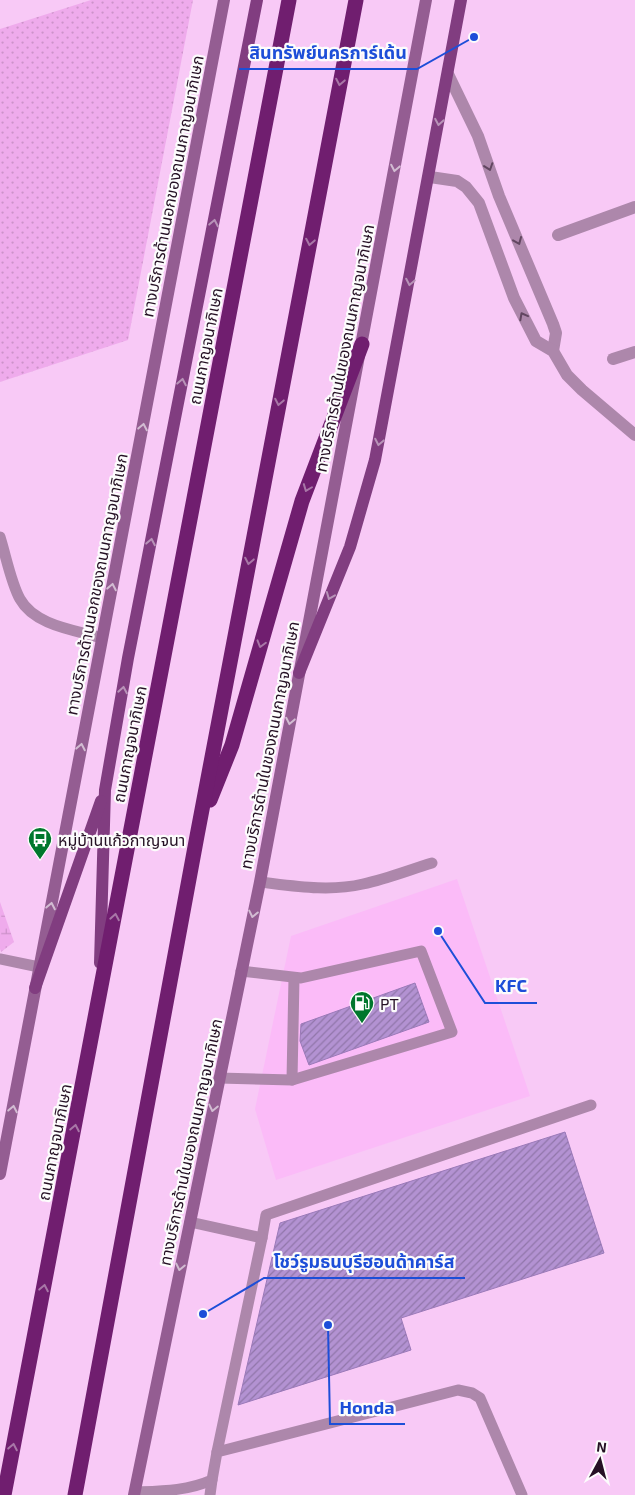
<svg xmlns="http://www.w3.org/2000/svg" width="635" height="1495" viewBox="0 0 635 1495" font-family="'Exo 2','Noto Sans Thai',sans-serif">
<defs>
<pattern id="green-dots" width="8" height="8" patternUnits="userSpaceOnUse" patternTransform="scale(1.25)"><rect width="8" height="8" fill="#efabec"/><path d="M2 2h.1M6 6h.1" fill="none" stroke="#cd92ca" stroke-width="1.8" stroke-linecap="round"/></pattern>
<pattern id="wetland-marsh" width="20" height="14" patternUnits="userSpaceOnUse" patternTransform="scale(1.25)"><rect width="20" height="14" fill="#efabec"/><path d="M1 5h8M5 5V1M11 12h8M15 12V8" fill="none" stroke="#cd92ca"/></pattern>
<pattern id="building-hatch" width="6" height="6" patternUnits="userSpaceOnUse" patternTransform="scale(1.25)"><rect width="6" height="6" fill="#b392d2"/><path d="M-1 1l2-2M0 6l6-6M5 7l2-2" fill="none" stroke="#9176aa"/></pattern>
</defs>
<rect width="100%" height="100%" fill="#f8c9f6"/>
<!-- built -->
<path fill="#fbbbf8" d="M457,879L530,1096L276,1180L255,1109L291,936Z"/>
<!-- green -->
<path fill="url(#green-dots)" d="M91,0H193L128,340L0,382V29Z"/>
<!-- wetland -->
<path fill="url(#wetland-marsh)" d="M0,902L14,942L1,952L0,949Z"/>
<!-- building -->
<g fill="url(#building-hatch)" stroke="#9a79b8">
<path d="M415,983L429,1022L309,1065L300,1041L301,1024Z"/>
<path d="M565,1132L604,1253L401,1318L411,1350L238,1405L280,1223Z"/>
</g>
<g fill="none" stroke-linecap="round" stroke-linejoin="round">
<!-- lane -->
<g stroke="#ad87ab" stroke-width="11">
<path d="M0,537C6,556 11,583 20,599C35,626 76,630 102,638"/>
<path d="M260,882C294,886 329,892 363,884C386,879 409,870 432,863"/>
<path d="M0,959L39,967"/>
<path d="M219,1078L292,1080L452,1032L421,951L301,978L241,971"/>
<path d="M292,1080L294,978"/>
<path d="M190,1222L262,1238L266,1215L591,1105"/>
<path d="M217,1452L262,1238"/>
<path d="M135,1492C162,1491 187,1491 212,1480L217,1452L458,1390L472,1393L480,1398L522,1495"/>
<path d="M210,1495L212,1480"/>
</g>
<!-- street -->
<g stroke="#ad87ab" stroke-width="12">
<path d="M448,74L478,136L499,196L553,324L556,333L553,351"/>
<path d="M430,177L457,181L466,187L479,203L514,298L536,341L553,351L567,375L582,390L635,435"/>
<path d="M558,235L635,207"/>
<path d="M613,359L635,352"/>
</g>
<!-- secondary -->
<g stroke="#945d92" stroke-width="12">
<path d="M0,1174L224,0"/>
<path d="M134,1495L260,882L426,0"/>
</g>
<!-- primary -->
<g stroke="#813d80" stroke-width="12">
<path d="M299,673L350,547L375,460L461,0"/>
<path d="M100,963L105,790L128,658L257,0"/>
<path d="M35,988L101,801"/>
</g>
<!-- highway -->
<g stroke="#701e6f" stroke-width="15">
<path d="M210,800L232,745L302,501L362,344"/>
<path d="M4,1495L289,0"/>
<path d="M75,1495L197,836L356,0"/>
</g>
</g>
<!-- one-way arrows -->
<defs><path id="oneway-chevron" d="M-2-3.5L2.5 0L-2 3.5" fill="none" stroke-width="1.6" stroke-linecap="round" stroke-linejoin="round" transform="scale(1.25)"/></defs>
<g stroke="#a877a7">
<use href="#oneway-chevron" transform="translate(340 82) rotate(101)"/>
<use href="#oneway-chevron" transform="translate(310 242) rotate(101)"/>
<use href="#oneway-chevron" transform="translate(279 402) rotate(101)"/>
<use href="#oneway-chevron" transform="translate(307 488) rotate(111)"/>
<use href="#oneway-chevron" transform="translate(249 561) rotate(101)"/>
<use href="#oneway-chevron" transform="translate(261 644) rotate(106)"/>
<use href="#oneway-chevron" transform="translate(115 917) rotate(-80)"/>
<use href="#oneway-chevron" transform="translate(75 1128) rotate(-79)"/>
<use href="#oneway-chevron" transform="translate(44 1288) rotate(-79)"/>
<use href="#oneway-chevron" transform="translate(13 1447) rotate(-79)"/>
</g>
<g stroke="#b893b8">
<use href="#oneway-chevron" transform="translate(439 122) rotate(100)"/>
<use href="#oneway-chevron" transform="translate(214 223) rotate(-79)"/>
<use href="#oneway-chevron" transform="translate(410 282) rotate(101)"/>
<use href="#oneway-chevron" transform="translate(182 382) rotate(-79)"/>
<use href="#oneway-chevron" transform="translate(379 442) rotate(101)"/>
<use href="#oneway-chevron" transform="translate(151 542) rotate(-79)"/>
<use href="#oneway-chevron" transform="translate(330 596) rotate(112)"/>
<use href="#oneway-chevron" transform="translate(123 690) rotate(-80)"/>
</g>
<g stroke="#624661">
<use href="#oneway-chevron" transform="translate(489 167) rotate(71)"/>
<use href="#oneway-chevron" transform="translate(518 241) rotate(67)"/>
<use href="#oneway-chevron" transform="translate(523 316) rotate(-118)"/>
</g>
<g stroke="#d2bcd2">
<use href="#oneway-chevron" transform="translate(395 168) rotate(101)"/>
<use href="#oneway-chevron" transform="translate(143 427) rotate(-79)"/>
<use href="#oneway-chevron" transform="translate(112 587) rotate(-79)"/>
<use href="#oneway-chevron" transform="translate(290 721) rotate(101)"/>
<use href="#oneway-chevron" transform="translate(81 747) rotate(-79)"/>
<use href="#oneway-chevron" transform="translate(51 906) rotate(-79)"/>
<use href="#oneway-chevron" transform="translate(253 914) rotate(102)"/>
<use href="#oneway-chevron" transform="translate(213 1108) rotate(102)"/>
<use href="#oneway-chevron" transform="translate(13 1109) rotate(-79)"/>
<use href="#oneway-chevron" transform="translate(180 1267) rotate(102)"/>
</g>
<!-- icons -->
<defs>
<g id="bus-pin" transform="scale(1.25)"><path d="M0 17L-7.5 6A9.5 9.5 0 1 1 7.5 6Z" fill="#00772d" stroke="#fcfcfc"/><path d="M-5-6H5V4H4V6H2V4H-2V6H-4V4H-5ZM-3.5-4V0h7V-4ZM-3.5 1.2v1.5H-2V1.2ZM2 1.2v1.5H3.5V1.2Z" fill="#fff"/></g>
<g id="fuel-pin" transform="scale(1.25)"><path d="M0 17L-7.5 6A9.5 9.5 0 1 1 7.5 6Z" fill="#00772d" stroke="#fcfcfc"/><path d="M-5.5-6h7V0h2V4h1.3V-2.5L3-4.5l.8-.8L6-3V5H2.5V1h-1V6h-7ZM-4.2-4.7v3.2H.2V-4.7Z" fill="#fff"/></g>
</defs>
<g fill-rule="evenodd">
<use href="#bus-pin" x="40" y="839"/>
<use href="#fuel-pin" x="362" y="1003"/>
</g>
<g text-anchor="middle" dominant-baseline="central" stroke-width="4.5" stroke-linejoin="round" paint-order="stroke">
<!-- street labels -->
<g font-size="16" fill="#251024" stroke="#fcfcfc">
<text transform="translate(172 186) rotate(-79)">ทางบริการด้านนอกของถนนกาญจนาภิเษก</text>
<text transform="translate(205 346) rotate(-79)">ถนนกาญจนาภิเษก</text>
<text transform="translate(344 348) rotate(-79)">ทางบริการด้านในของถนนกาญจนาภิเษก</text>
<text transform="translate(96 584) rotate(-79)">ทางบริการด้านนอกของถนนกาญจนาภิเษก</text>
<text transform="translate(129 744) rotate(-79)">ถนนกาญจนาภิเษก</text>
<text transform="translate(269 745) rotate(-79)">ทางบริการด้านในของถนนกาญจนาภิเษก</text>
<text transform="translate(54 1142) rotate(-79)">ถนนกาญจนาภิเษก</text>
<text transform="translate(190 1142) rotate(-78)">ทางบริการด้านในของถนนกาญจนาภิเษก</text>
</g>
<!-- poi labels -->
<g font-size="16" fill="#251024" stroke="#fcfcfc" text-anchor="start">
<text x="58" y="839">หมู่บ้านแก้วกาญจนา</text>
<text x="380" y="1003">PT</text>
</g>
</g>
<!-- callouts -->
<path fill="none" stroke="#1d4ed8" stroke-width="2" d="M474 37L417 69H239M438 931L485 1003H537M203 1314L264 1278H465M328 1325L330 1424H405"/>
<g fill="#1d4ed8" stroke="#fcfcfc" stroke-width="2">
<circle cx="474" cy="37" r="5"/>
<circle cx="438" cy="931" r="5"/>
<circle cx="203" cy="1314" r="5"/>
<circle cx="328" cy="1325" r="5"/>
</g>
<g font-size="18" text-anchor="middle" font-weight="bold" fill="#1d4ed8" stroke="#fcfcfc" stroke-width="4.5" stroke-linejoin="round" paint-order="stroke">
<text x="328" y="59">สินทรัพย์นครการ์เด้น</text>
<text x="511" y="992">KFC</text>
<text x="364" y="1268">โชว์รูมธนบุรีฮอนด้าคาร์ส</text>
<text x="367" y="1414">Honda</text>
</g>
<!-- north arrow -->
<g transform="translate(600 1460) rotate(7)" stroke="#fcfcfc" stroke-width="4" paint-order="stroke">
<path d="M0-4L9 19L0 12L-9 19Z" fill="#251024"/>
<text y="-8" font-size="14" font-weight="bold" text-anchor="middle" fill="#251024">N</text>
</g>
</svg>
